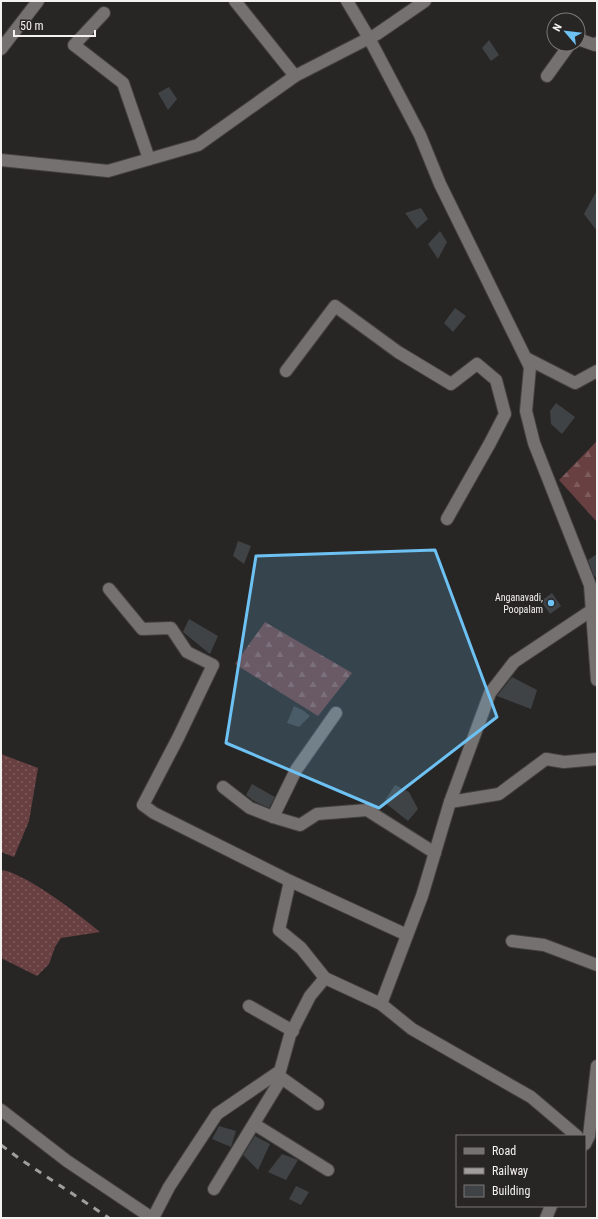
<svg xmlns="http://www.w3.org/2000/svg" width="598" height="1219" viewBox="0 0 598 1219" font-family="'Roboto Condensed',sans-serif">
<defs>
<pattern id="grass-dots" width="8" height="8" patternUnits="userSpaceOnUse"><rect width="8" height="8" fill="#684042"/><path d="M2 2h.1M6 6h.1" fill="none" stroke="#7e5c5e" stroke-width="1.8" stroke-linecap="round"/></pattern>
<pattern id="forest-firs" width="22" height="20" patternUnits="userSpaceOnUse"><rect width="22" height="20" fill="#684042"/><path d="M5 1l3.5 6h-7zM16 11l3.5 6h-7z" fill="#7e5c5e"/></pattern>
</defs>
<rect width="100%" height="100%" fill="#282525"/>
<!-- grass -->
<g fill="url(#grass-dots)">
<path d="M1,754L38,768L29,821L14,857L1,852Z"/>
<path d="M1,870C11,871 18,876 27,880C53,895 77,913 100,932L61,938L55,947L49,964L37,976L1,958Z"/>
</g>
<!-- forest -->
<g fill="url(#forest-firs)">
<path d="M597,441V522L559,480Z"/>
<path d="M265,622L352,673L318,716L235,664Z"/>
</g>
<!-- building -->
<g fill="#404345">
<path d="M489,40L499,55L491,61L482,48Z"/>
<path d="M169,87L177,99L168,110L158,93Z"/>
<path d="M597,190V231L584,214Z"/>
<path d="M421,208L428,219L417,229L405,213Z"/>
<path d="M440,231L447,242L438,259L428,244Z"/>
<path d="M455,308L466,316L453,332L444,323Z"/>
<path d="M556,403L575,417L562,434L551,424L550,411Z"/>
<path d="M238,541L251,546L244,564L233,556Z"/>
<path d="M597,554V578L594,576L588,560Z"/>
<path d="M552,593L561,606L550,614L541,601Z"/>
<path d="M189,619L218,636L210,654L183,632Z"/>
<path d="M512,677L537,690L531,709L497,696Z"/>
<path d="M294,706L304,711L310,716L299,727L287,723Z"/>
<path d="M252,784L275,797L269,808L254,801L246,795Z"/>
<path d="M395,785L409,792L418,809L408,821L384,802Z"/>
<path d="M219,1126L236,1131L231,1147L212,1139Z"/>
<path d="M255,1136L270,1144L258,1170L243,1155Z"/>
<path d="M282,1154L298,1160L286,1180L268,1172Z"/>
<path d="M296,1186L309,1192L301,1205L289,1199Z"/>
</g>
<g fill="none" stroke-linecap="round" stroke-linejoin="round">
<!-- minor casing -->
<g stroke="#434040" stroke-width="14">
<g id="minor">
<path d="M235,1L295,76"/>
<path d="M347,1L369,38L420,135L440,184L530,367L526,411L534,443L590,585L597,680"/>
<path d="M104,13L74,45L123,83L149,159"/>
<path d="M578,39L595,45L597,43"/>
<path d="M1,49L38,1"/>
<path d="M547,76L570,44"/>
<path d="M1,160L108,171L198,145L295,76L377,34L425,1"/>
<path d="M526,358L575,383L597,371"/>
<path d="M286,371L335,306L398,352L451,384L477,364L496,380L505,414L490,443L447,519"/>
<path d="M109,589L142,629L171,628L187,652L213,665L178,738L143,805L154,813L290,881L407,935"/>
<path d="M336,713L296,770L273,817L300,825L317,814L367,810L435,853"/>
<path d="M223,787L250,808L273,817"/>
<path d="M450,802L499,794L546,759L564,762L597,759"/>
<path d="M290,881L279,930L301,948L325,978L381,1004L412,1029L531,1097L577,1136"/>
<path d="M512,941L544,945L597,965"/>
<path d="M381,1004L422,896L450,802L490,693L514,662L592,610H597"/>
<path d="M249,1006L293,1031"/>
<path d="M276,1074L318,1104"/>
<path d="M1,1110L67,1161L152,1218"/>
<path d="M254,1124L328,1170"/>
<path d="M585,1144L589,1136L597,1066"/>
<path d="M214,1189L281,1079"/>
<path d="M153,1218L169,1187L217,1114L280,1071L290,1035L310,996L325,978"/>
<path d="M546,1218L551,1206"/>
</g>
</g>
<!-- minor -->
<use href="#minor" stroke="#757171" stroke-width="12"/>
<!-- rail -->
<path stroke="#a19e9e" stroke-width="3" stroke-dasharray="7 7" stroke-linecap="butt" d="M1,1145L20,1159L109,1218"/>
</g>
<!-- marked area -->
<path fill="#6dc2f3" fill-opacity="0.2" stroke="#6dc2f3" stroke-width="3" stroke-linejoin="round" d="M435,550L497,717L379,808L226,743L256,556Z"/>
<!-- markers -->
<circle fill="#6dc2f3" stroke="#282525" stroke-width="1.5" cx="551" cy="603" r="4"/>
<g text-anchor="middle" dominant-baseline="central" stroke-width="3" stroke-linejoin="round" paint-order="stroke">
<!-- poi labels -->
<g font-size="10" fill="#f4f1f1" stroke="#282525" text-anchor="end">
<text x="543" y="597">Anganavadi,<tspan x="543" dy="12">Poopalam</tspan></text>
</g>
</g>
<!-- border -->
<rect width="598" height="1219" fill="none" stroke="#f4f1f1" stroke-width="4"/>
<!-- legend -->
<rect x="456" y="1135" width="130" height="72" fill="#282525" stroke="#7a7777"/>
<rect x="464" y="1148" width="20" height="6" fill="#757171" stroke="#7a7777"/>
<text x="492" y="1155" font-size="12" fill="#f4f1f1">Road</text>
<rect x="464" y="1168" width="20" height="6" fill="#a19e9e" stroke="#7a7777"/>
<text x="492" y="1175" font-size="12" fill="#f4f1f1">Railway</text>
<rect x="464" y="1185" width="20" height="12" fill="#404345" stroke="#7a7777"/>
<text x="492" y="1195" font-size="12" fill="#f4f1f1">Building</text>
<!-- north arrow -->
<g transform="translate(566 32) rotate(298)"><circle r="19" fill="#282525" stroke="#7a7777"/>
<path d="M0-3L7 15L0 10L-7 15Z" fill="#6dc2f3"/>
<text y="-6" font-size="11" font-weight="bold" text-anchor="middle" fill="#f4f1f1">N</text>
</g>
<!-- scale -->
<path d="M14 30v6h81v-6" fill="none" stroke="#f4f1f1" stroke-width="2"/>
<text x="20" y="30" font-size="12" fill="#f4f1f1" stroke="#282525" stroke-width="3" paint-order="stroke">50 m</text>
</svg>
